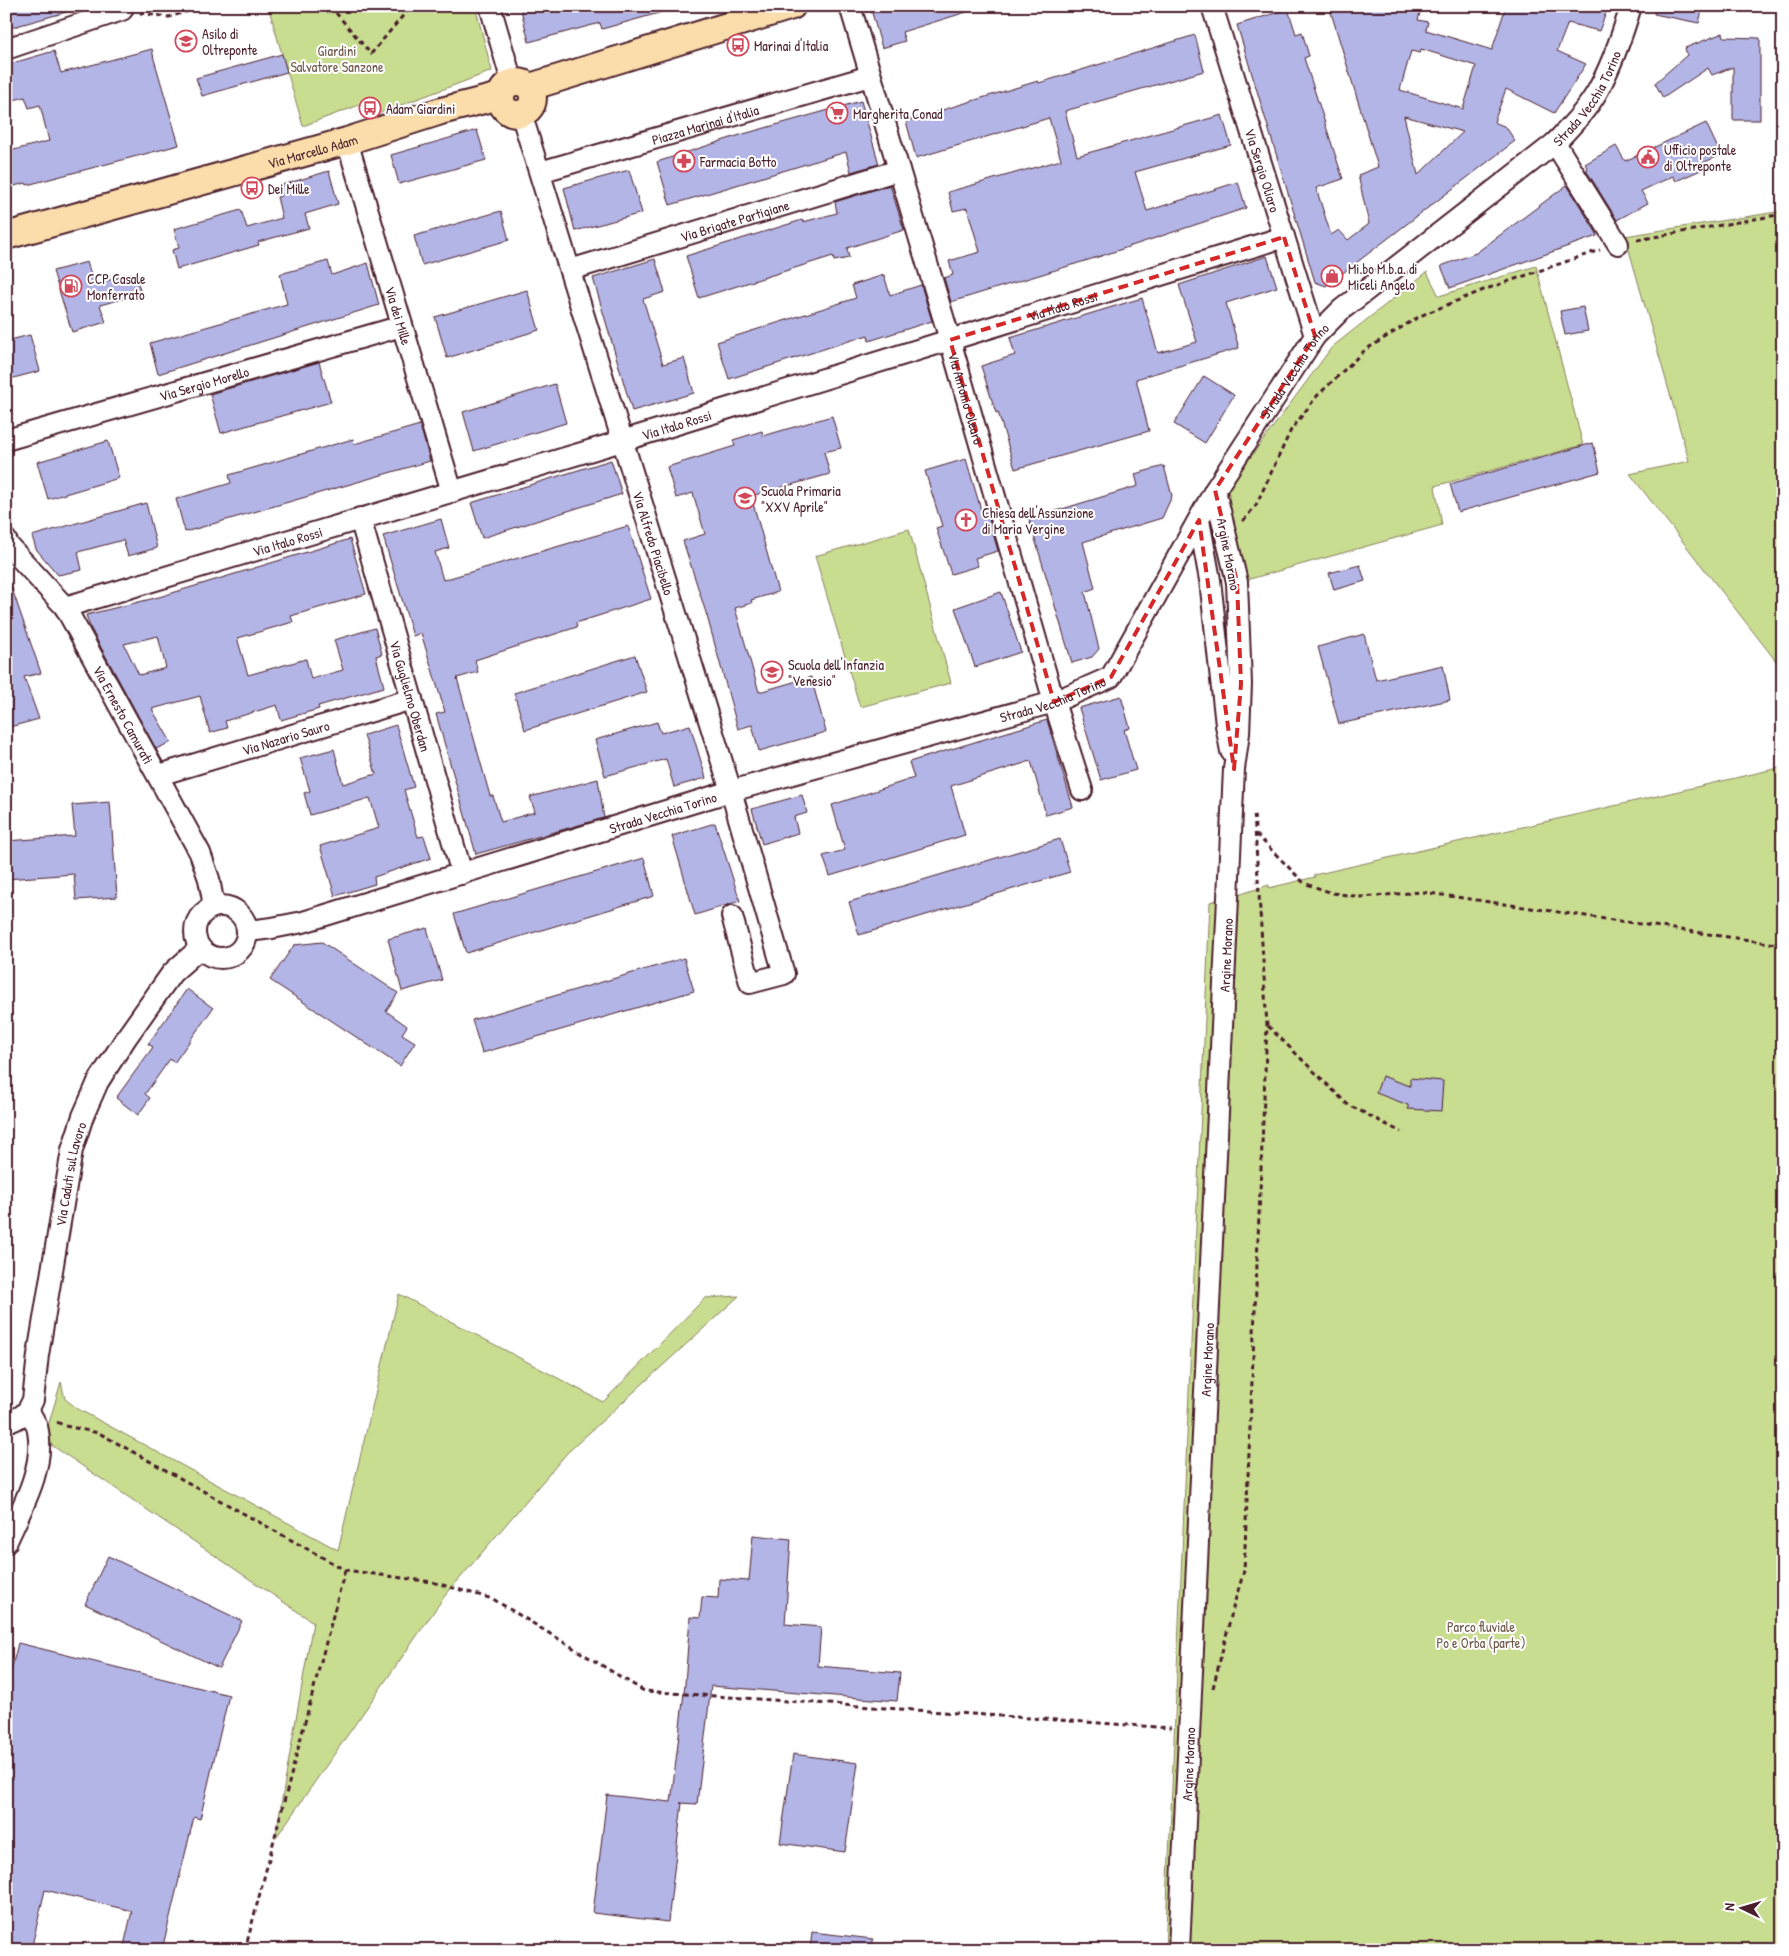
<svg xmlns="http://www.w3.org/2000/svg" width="1789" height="1956" viewBox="0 0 1789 1956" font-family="'Patrick Hand',sans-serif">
<rect width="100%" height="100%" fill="#fff"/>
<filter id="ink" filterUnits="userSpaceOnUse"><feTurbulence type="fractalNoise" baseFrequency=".02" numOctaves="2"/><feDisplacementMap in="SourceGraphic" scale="10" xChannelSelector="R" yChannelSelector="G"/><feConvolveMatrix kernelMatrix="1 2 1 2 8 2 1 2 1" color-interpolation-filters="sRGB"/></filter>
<g filter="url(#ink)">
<!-- green -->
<g fill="#c9dd91" stroke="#8a7e5e">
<path d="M268,6H475L492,71L377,114L373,100L303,126Z"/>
<path d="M1783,211V670L1630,474L1689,461L1625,236Z"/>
<path d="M1536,266L1583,445L1435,486L1442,525L1239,582L1228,488L1332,347L1427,272L1439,296Z"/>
<path d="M909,529L951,683L860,707L815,556Z"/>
<path d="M1783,767V1950H1165L1210,902L1241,894L1269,885V888L1315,877L1314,875Z"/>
<path d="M399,1294L603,1402L705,1298L739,1296L567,1453L444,1597L275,1839L313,1622L44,1440L61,1382L65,1399L78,1409L338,1550Z"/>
</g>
<!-- building -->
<g fill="#b3b5e6" stroke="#4a1f2b" fill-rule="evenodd">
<path d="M6,6H70V11L6,29Z"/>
<path d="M520,6H666V11L602,29L600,23L529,42Z"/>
<path d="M870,6H972L973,10L902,32L905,41L882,48Z"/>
<path d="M1329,6H1422L1418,20L1428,22L1426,30L1492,50L1506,6H1583L1606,13L1599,31L1568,23L1557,51L1586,64L1554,113L1506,89L1494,122L1506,127L1515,141L1326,286L1315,282L1237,25L1288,9L1296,34L1302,32L1309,56L1304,58L1343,179L1316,188L1331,235L1339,230L1348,240L1369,224L1358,175L1378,167ZM1421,49L1476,66L1463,109L1400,90L1411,51L1420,53ZM1404,116L1463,132L1418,175Z"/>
<path d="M1655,6H1703L1699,23L1654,14Z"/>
<path d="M1723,33L1724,37L1760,38V120H1733V67L1712,75L1708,68L1663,98L1655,83L1687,55L1685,48Z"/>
<path d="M1195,35L1204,71L1065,111L1077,156L1222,115L1231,145L1135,172L1147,211L1238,182L1246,208L1098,257L951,302L944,278L953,275L949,261L980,252L967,208L953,211L948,192L1061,160L1049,118L916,158L906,121L1038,81L1039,83Z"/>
<path d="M152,49L154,59L179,145L27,185L26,183L6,188V152L49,141L40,105L29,108L25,97L6,102V65L54,51L61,73Z"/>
<path d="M282,54L287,72L202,96L196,78Z"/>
<path d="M861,101L879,164L851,172L846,152L670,205L657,162L740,135Z"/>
<path d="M1706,123L1721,155L1700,164L1703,169L1676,181L1673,176L1641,191L1648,203L1617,220L1586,170L1588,169L1585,164L1616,146L1625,161Z"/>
<path d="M477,130L486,160L399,184L391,155Z"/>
<path d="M629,170L642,213L575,231L564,188Z"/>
<path d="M329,171L338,204L305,214L309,228L258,242L259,245L177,269L172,250L179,248L174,229L241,210L247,228L282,218L277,197L281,196L279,186Z"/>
<path d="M890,185L904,230L847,248L849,258L834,261L833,256L699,298L686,256L802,220L803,222L837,213L835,202Z"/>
<path d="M1567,185L1596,232L1597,236L1450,288L1441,266L1476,253Z"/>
<path d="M501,211L509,240L422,265L414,236Z"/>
<path d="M1267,256L1277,287L1226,303L1239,348L1136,379L1149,431L1015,469L998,412L996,413L981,366L1015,355L1010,338L1142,298L1158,353L1197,342L1179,285Z"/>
<path d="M655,259L665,292L643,299L663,364L684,358L694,393L632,411L593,278Z"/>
<path d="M328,261L332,275L368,263L379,305L158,374L150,343L287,304L280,274Z"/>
<path d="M87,262L94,284L135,273L141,294L100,305L106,322L72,332L53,271Z"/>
<path d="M884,275L890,295L921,285L932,321L869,341L868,335L729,379L717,342L856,298L852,285Z"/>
<path d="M527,290L539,330L447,358L435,317Z"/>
<path d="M1583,307L1588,331L1565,335L1560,311Z"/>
<path d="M30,335L40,371L6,380V341Z"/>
<path d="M319,362L331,402L221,433L210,394Z"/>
<path d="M1204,376L1234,395L1205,443L1174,424Z"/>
<path d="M555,384L566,423L474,451L463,412Z"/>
<path d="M832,416L841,448L824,452L830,474L751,496L778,592L751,600L752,603L735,608L759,692L811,677L826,732L759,751L752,725L738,729L707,616L683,541L705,534L693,493L676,498L667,467L735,446L733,440L762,431L763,436Z"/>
<path d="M420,425L430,461L185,532L176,499L231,483L229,475L353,439L354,444Z"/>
<path d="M108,441L119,478L48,499L37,462Z"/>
<path d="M1593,443L1600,472L1458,512L1450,484Z"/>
<path d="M966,459L982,513L987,512L998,551L975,558L978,566L951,574L936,528L942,526L925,471Z"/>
<path d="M611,460L622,494L482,538L471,503Z"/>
<path d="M1164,466L1172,496L1162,518L1083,542L1095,588L1085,592L1099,649L1092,657L1072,663L1029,519L1138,486L1135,474Z"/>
<path d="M146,503L157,548L128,556L123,540L78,552L82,570L58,575L36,549L32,536Z"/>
<path d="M441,519L449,548L435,552L443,580L628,526L651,599L576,623L577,627L475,660L478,672L457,678L490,796H493L501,822L535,812L530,797L598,779L604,818L476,854L436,714L445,712L421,633L413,636L383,536Z"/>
<path d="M350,539L366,594L291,616L293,622L238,638V641L248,675L306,659L311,679L343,670L334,640L375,628L382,654L376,656L384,687L318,706L319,709L281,720L277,705L225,721L227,728L210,733L200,696L152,709L171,742L156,749L90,627L86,615L159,597ZM158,636L166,668L139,675L124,644Z"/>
<path d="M1360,565L1365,581L1334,590L1329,573Z"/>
<path d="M6,580H9L41,673L24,677L39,719L6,728Z"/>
<path d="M1001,592L1021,652L975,667L955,608Z"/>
<path d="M1364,634L1376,680L1443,665L1450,700L1339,724L1318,647Z"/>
<path d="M635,655L647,692L525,730L514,693Z"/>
<path d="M1121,696L1130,728L1124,730L1136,770L1101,780L1079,708Z"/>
<path d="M1047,720L1073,807L1046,815L1031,761L951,786L965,835L830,876L823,856L845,850L832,805L914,778L909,762Z"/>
<path d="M657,722L661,733L690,725L706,778L674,787L666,759L605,776L595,740Z"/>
<path d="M396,725L414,787L404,790L418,837L424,836L431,858L374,877L375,884L335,896L320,846L379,828L370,798L310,815L304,793L310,791L300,758L334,749L343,784L376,774L364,735Z"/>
<path d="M802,795L807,813L794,817L798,833L762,844L752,809Z"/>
<path d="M110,802L117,897L76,900L74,874L6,879V841L75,836L72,805Z"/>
<path d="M715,823L740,901L695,915L672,836Z"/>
<path d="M1060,839L1070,872L859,935L849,902Z"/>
<path d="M644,858L654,896L466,953L454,914Z"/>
<path d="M427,928L442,980L402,991L388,939Z"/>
<path d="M322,942L398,993L386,1011L407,1026L402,1034L415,1042L400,1066L270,980L294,945Z"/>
<path d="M684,958L694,991L482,1053L472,1020Z"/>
<path d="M187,989L213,1008L174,1063L170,1059L145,1094L150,1098L138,1115L116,1098L153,1047L148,1044Z"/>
<path d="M1382,1076L1410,1086V1078L1443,1081L1441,1111L1408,1109V1105L1376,1093Z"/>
<path d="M753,1535L791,1539L785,1624L821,1627L818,1666L900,1673L897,1701L711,1686L697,1804L680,1803H682L668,1922L593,1913L607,1795L671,1802L685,1684L690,1617L700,1618L702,1597L718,1598L719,1579L749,1581Z"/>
<path d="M108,1556L242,1621L219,1668L85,1604Z"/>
<path d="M18,1643L229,1695L200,1819L194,1817L162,1950H123L132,1911L45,1890L31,1950H6V1691Z"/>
<path d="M793,1754L858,1763L845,1852L780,1843Z"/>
<path d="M812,1932L873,1939V1950H810Z"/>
</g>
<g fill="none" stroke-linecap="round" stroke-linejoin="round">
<!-- minor casing -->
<g stroke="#4a1f2b" stroke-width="24">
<g id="minor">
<path d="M490,6L512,82"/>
<path id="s1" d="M850,6L950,340L1054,702L1082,790"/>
<path id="s2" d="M1212,6L1315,336"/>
<path d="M6,49L122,10"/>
<path id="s3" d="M521,113L731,791L784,974L750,983L732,916"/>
<path id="s4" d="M347,141L452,492"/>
<path d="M1555,143L1618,244"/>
<path id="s5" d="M540,172L870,76"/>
<path id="s6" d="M570,270L899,170"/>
<path id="s7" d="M6,440L402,326"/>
<path id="s8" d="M360,518L462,874"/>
<path d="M1199,520L1210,580L1226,725L1231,751"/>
<path id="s9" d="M6,540L8,545L65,607L200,853L209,879L214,906"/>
<path id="s10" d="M65,607L622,441L1284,237"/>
<path id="s11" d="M159,775L412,699"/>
<circle cx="221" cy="932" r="26"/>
<path id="s12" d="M248,931L272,928L303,922L731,791L1054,702L1111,677L1215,490L1315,336L1341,310L1555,143C1570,127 1586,111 1597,92C1612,65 1622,36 1631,6"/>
<path id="s13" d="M6,1418L14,1420L23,1415L28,1410L33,1400L38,1355L72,1150L83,1116L98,1082L126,1038L172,973L200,948"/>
<path d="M6,1543C21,1509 45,1469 38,1431C37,1424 32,1417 28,1410"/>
<path id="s14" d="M1179,1950L1234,769L1239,733L1241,684L1237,582L1215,490"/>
</g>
</g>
<!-- major casing -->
<g stroke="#4a1f2b" stroke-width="30">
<g id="major">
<circle cx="517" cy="98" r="16"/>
<path d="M530,87L792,6"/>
<path id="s15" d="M6,236L347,141L441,111L500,96"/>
</g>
</g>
<!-- path -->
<g stroke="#4a1f2b" stroke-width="3" stroke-dasharray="5 4" stroke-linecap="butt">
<path d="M330,6L371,54L411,6"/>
<path d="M140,13L169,17L206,6"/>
<path d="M1637,240L1783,214"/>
<path d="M1243,521L1256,505L1291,430L1317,396L1365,350L1420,316L1486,289L1600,250"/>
<path d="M1256,834L1304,883L1332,893L1361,897L1422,892L1783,945"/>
<path d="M1268,1026L1347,1104L1401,1132"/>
<path d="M57,1422L65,1426L99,1433L345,1570L432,1582L493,1599L644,1691L1171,1728"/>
<path d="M1213,1688L1234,1604L1244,1571L1267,1026L1254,812"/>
<path d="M245,1950L345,1570"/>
</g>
<!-- minor -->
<use href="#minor" stroke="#fff" stroke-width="20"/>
<!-- major -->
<use href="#major" stroke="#fbddab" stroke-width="26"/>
</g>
</g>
<!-- marked area -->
<path fill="none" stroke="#d62828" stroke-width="4" stroke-dasharray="10 6" stroke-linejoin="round" d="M1284,237L1315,336L1215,490L1237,582L1241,684L1234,769L1199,520L1111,677L1054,702L950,340Z"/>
<!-- icons -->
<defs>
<g id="school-ring" transform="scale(1.125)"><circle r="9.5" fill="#fff" stroke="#d1495b" stroke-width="1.5"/><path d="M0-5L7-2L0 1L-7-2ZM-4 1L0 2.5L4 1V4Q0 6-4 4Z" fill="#d1495b"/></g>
<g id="bus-ring" transform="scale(1.125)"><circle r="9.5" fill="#fff" stroke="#d1495b" stroke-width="1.5"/><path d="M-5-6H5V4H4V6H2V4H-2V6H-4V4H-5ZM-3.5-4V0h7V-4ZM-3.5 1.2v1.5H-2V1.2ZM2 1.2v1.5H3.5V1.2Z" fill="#d1495b"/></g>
<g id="supermarket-ring" transform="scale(1.125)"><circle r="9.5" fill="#fff" stroke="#d1495b" stroke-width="1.5"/><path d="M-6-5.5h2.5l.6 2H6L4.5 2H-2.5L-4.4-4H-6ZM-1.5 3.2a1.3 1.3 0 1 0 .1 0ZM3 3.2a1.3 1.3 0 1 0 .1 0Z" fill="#d1495b"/></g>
<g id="civic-ring" transform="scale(1.125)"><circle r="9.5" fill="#fff" stroke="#d1495b" stroke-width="1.5"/><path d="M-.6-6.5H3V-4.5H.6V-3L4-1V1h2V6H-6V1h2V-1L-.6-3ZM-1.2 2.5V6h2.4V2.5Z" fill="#d1495b"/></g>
<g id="pharmacy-ring" transform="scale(1.125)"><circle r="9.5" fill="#fff" stroke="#d1495b" stroke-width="1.5"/><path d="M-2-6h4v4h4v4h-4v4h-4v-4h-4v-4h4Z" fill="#d1495b"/></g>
<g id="shop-ring" transform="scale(1.125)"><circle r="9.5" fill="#fff" stroke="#d1495b" stroke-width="1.5"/><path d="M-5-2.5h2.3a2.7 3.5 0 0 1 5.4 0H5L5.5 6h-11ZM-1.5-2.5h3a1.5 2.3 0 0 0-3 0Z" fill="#d1495b"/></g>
<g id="fuel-ring" transform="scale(1.125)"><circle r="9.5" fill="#fff" stroke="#d1495b" stroke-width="1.5"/><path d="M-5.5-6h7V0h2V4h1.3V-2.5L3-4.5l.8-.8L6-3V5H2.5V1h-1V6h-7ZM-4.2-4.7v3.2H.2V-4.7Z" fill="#d1495b"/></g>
<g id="church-ring" transform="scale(1.125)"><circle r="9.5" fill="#fff" stroke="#d1495b" stroke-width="1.5"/><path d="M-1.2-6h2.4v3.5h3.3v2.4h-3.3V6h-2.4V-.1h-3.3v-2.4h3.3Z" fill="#d1495b"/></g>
</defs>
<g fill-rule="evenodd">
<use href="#school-ring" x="186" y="41"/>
<use href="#bus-ring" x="738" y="45"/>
<use href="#bus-ring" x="370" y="108"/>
<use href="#supermarket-ring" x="837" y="113"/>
<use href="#civic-ring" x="1648" y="157"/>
<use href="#pharmacy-ring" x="684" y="161"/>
<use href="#bus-ring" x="252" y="188"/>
<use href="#shop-ring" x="1332" y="276"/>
<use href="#fuel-ring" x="71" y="286"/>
<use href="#school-ring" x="745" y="498"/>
<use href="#church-ring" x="966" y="520"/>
<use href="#school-ring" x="772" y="672"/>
</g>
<g text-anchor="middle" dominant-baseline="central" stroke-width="4" stroke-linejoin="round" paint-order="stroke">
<!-- poi labels -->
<g font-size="14" fill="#4a1f2b" stroke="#fff" text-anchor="start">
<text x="202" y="33">Asilo di<tspan x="202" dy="16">Oltreponte</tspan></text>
<text x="754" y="45">Marinai d'Italia</text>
<text x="386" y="108">Adam Giardini</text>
<text x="853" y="113">Margherita Conad</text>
<text x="1664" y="149">Ufficio postale<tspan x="1664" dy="16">di Oltreponte</tspan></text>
<text x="700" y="161">Farmacia Botto</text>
<text x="268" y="188">Dei Mille</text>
<text x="1348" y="268">Mi.bo M.b.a. di<tspan x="1348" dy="16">Miceli Angelo</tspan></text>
<text x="87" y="278">CCP Casale<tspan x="87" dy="16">Monferrato</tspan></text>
<text x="761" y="490">Scuola Primaria<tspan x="761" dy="16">"XXV Aprile"</tspan></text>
<text x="982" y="512">Chiesa dell'Assunzione<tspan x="982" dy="16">di Maria Vergine</tspan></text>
<text x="788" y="664">Scuola dell'Infanzia<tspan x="788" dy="16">"Venesio"</tspan></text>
</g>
<!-- park labels -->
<g font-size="14" fill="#70584a" stroke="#fff">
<text x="337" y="50">Giardini<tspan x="337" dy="16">Salvatore Sanzone</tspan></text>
<text x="1481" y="1626">Parco fluviale<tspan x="1481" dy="16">Po e Orba (parte)</tspan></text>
</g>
<!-- street labels -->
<g font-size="14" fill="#4a1f2b" stroke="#fff">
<text stroke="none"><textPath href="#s12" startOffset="1662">Strada Vecchia Torino</textPath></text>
<text stroke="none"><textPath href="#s5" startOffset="172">Piazza Marinai d'Italia</textPath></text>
<text stroke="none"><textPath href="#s15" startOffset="318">Via Marcello Adam</textPath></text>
<text stroke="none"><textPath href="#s2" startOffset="172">Via Sergio Oliaro</textPath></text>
<text stroke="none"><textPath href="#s6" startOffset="172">Via Brigate Partigiane</textPath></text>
<text stroke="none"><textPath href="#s10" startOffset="1042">Via Italo Rossi</textPath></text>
<text stroke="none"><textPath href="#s4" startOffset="182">Via dei Mille</textPath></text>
<text stroke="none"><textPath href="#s12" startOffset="1258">Strada Vecchia Torino</textPath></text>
<text stroke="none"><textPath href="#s7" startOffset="206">Via Sergio Morello</textPath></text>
<text stroke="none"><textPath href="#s1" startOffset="409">Via Antonio Olearo</textPath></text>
<text stroke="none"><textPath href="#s10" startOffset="638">Via Italo Rossi</textPath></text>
<text stroke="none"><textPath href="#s10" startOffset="232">Via Italo Rossi</textPath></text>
<text stroke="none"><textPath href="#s3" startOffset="450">Via Alfredo Piacibello</textPath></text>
<text transform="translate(1229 554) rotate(79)">Argine Morano</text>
<text stroke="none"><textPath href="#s8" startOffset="185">Via Guglielmo Oberdan</textPath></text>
<text stroke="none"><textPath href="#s12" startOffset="838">Strada Vecchia Torino</textPath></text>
<text stroke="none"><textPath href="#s9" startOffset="212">Via Ernesto Camurati</textPath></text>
<text stroke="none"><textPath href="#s11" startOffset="132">Via Nazario Sauro</textPath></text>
<text stroke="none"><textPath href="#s12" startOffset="432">Strada Vecchia Torino</textPath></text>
<text stroke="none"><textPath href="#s14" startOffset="996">Argine Morano</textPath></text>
<text stroke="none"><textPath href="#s13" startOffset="266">Via Caduti sul Lavoro</textPath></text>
<text stroke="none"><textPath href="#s14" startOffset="591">Argine Morano</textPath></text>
<text stroke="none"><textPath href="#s14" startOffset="186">Argine Morano</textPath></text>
</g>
</g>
<!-- margin -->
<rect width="1789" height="1956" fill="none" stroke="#fff" stroke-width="25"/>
<rect x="12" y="12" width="1764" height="1931" fill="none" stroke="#4a1f2b" stroke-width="2" filter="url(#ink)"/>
<!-- north arrow -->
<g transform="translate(1742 1908) rotate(275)" stroke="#ffffff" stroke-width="4" paint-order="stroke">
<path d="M0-4L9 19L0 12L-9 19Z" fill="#4a1f2b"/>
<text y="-8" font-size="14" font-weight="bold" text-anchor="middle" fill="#4a1f2b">N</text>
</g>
</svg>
